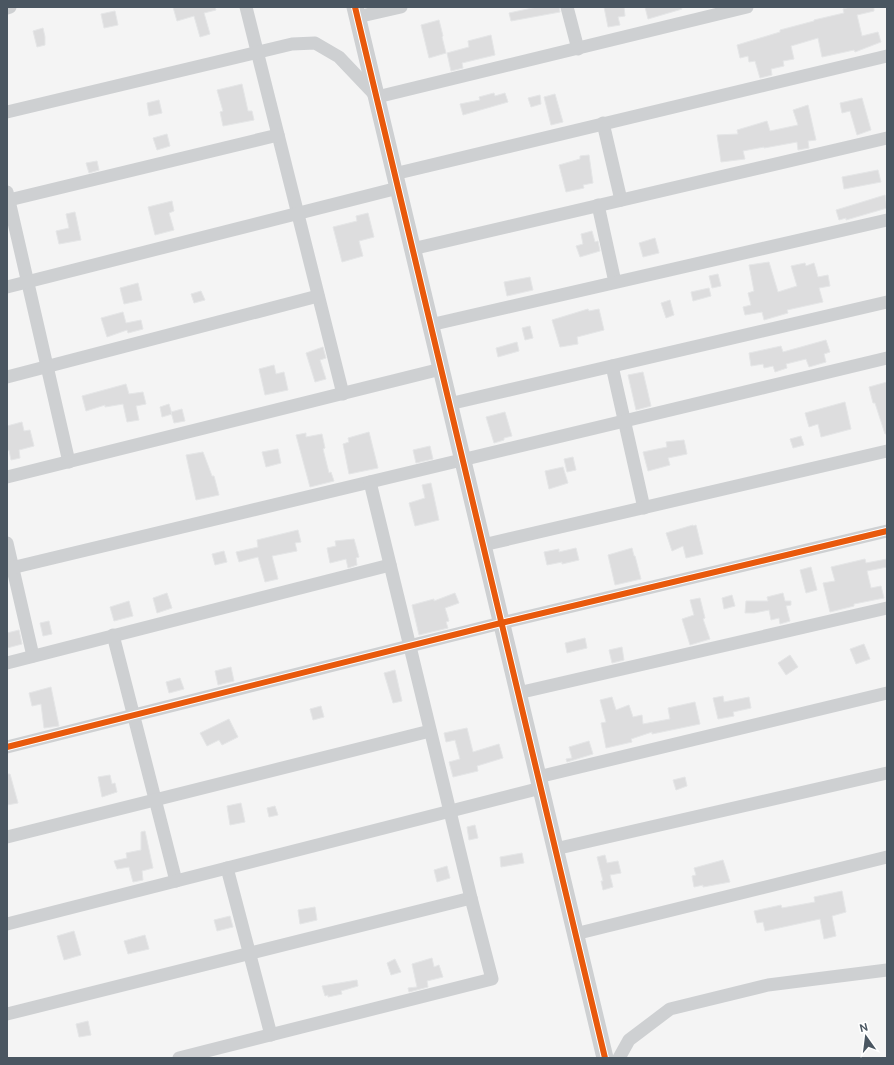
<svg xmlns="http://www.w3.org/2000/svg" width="894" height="1065" viewBox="0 0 894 1065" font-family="'DM Sans',sans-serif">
<rect width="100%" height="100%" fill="#f4f4f4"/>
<!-- building -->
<g fill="#ddddde" stroke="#e5e6e7">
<path d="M173,7H215L216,10L204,13L210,34L200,37L194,16L177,21Z"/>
<path d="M537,7H559L560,12L511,21L509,13Z"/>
<path d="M604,7H624L625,16L618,17L620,25L608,27Z"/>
<path d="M645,7H681L682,9L648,19Z"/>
<path d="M850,7H874V11L857,15L862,36L878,32L881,42L855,52L854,50L822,57L818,38L791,46L794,59L783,61L784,66L771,69L772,75L760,78L755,61L749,62L748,56L740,58L737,45L780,32V30L814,21V20L844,13L843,9Z"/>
<path d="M115,11L118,25L104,28L101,14Z"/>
<path d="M439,20L443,36L442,37L446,53L429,58L421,25Z"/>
<path d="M43,28L45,37V45L37,47L33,31Z"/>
<path d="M491,35L495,55L462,63L463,68L451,71L447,53L469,47L468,41Z"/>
<path d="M242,84L248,111H252L254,120L223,126L220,112L223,111L217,90Z"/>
<path d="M494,93L495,96L505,93L508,102L463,115L460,104L480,100L479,97Z"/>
<path d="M555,94L563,122L551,125L544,97Z"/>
<path d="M540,95L541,104L531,107L528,98Z"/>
<path d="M862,98L871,130L857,135L850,111L842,113L840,103Z"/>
<path d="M159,100L162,113L149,116L147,103Z"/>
<path d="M808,105L816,140L808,141L809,148L798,150L797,142L764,148V147L743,151L745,159L721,162L717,135L738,134L737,130L767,121L770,131L798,125L793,110Z"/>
<path d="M167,134L170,146L157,150L153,138Z"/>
<path d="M589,155L593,183L583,185L584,188L566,192L559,165L580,159V156Z"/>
<path d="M97,161L99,170L89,173L86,163Z"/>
<path d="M878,170L881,182L844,189L842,177Z"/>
<path d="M885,195L887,208L846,220V218L839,220L836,210Z"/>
<path d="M172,201L174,211L169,213L174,230L155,235L148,207Z"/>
<path d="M75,212L81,240L59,244L56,231L69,228L66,214Z"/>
<path d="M368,213L374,237L359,241L363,256L342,262L333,227L357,221L356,216Z"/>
<path d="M592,231L595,242L598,241L600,251L580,257L576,246L583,244L581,234Z"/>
<path d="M655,238L659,253L643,257L639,243Z"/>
<path d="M769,262L778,292L797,286L791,266L805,263L806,266L814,263L818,277L828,275L830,286L819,288L823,302L787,310L788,313L764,320L762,312L745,315L743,307L751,305L748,293L754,291L749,265Z"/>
<path d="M718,274L721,286L712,288L709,276Z"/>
<path d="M530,277L533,290L507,296L504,282Z"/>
<path d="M138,283L142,300L124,304L120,288Z"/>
<path d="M709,288L711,296L693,301L691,292Z"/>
<path d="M201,291L205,300L194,303L191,294Z"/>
<path d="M670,300L674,315L666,318L661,303Z"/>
<path d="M588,309L589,311L599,309L604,330L577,337L578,344L560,347L552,320Z"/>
<path d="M123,312L126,323L141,320L143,329L128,333L127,330L107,337L101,318Z"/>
<path d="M530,326L533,338L525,340L522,328Z"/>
<path d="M826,340L830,352L824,354L826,362L809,367L806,359L786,364L787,368L775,372L773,366L764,368L763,364L751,366L749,353L781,346L783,352Z"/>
<path d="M517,342L519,351L498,357L496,348Z"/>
<path d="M323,347L326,358L320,360L326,379L315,382L306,353Z"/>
<path d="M274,365L276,374L284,372L288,390L265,395L259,369Z"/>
<path d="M643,372L651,406L636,410L628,375Z"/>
<path d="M887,382V434H885L875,403H873L869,387Z"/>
<path d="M126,384L129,394L143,392L146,404L136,406L139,420L127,422L123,404L105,407V405L86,411L82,396Z"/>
<path d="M845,402L851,429L821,437L818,424L809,427L805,413Z"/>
<path d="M169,404L172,414L162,417L160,407Z"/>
<path d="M182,409L185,421L174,423L171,412Z"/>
<path d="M505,412L512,436L504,438V440L494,443L486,417Z"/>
<path d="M22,422L24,431L30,430L34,446L19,450L20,458L11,460L9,450L7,451V426Z"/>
<path d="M369,432L378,468L349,474L343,444L349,442L348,438Z"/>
<path d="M306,433V437L322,434L325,448L323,449L329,473L331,472L334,481L310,487L296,435Z"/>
<path d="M801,436L804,445L793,448L790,439Z"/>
<path d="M684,440L687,454L668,458L670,465L648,471L643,452L667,447L666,442Z"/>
<path d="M430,446L433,459L416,463L413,450Z"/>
<path d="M278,449L281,463L266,467L262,452Z"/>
<path d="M203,452L212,476H214L219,495L196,500L186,455Z"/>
<path d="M573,457L576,470L567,472L564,459Z"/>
<path d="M563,467L568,483L549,489L545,471Z"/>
<path d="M431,483L439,520L415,526L409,503L425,498L422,485Z"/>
<path d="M693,525V526L696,525L703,554L686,558L683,546L672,551L666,533Z"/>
<path d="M298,530L301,542L295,543L297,551L272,556L278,579L265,582L258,557L239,562L236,552L258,547L257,540Z"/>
<path d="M354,539L359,557L356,558L357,565L348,568L346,559L330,563L327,548L336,546L335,541Z"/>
<path d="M576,548L579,560L562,564V562L547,565L544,552L559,549V552Z"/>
<path d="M632,548L634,556H635L641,579L615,585L608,555Z"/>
<path d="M224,551L227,562L215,565L212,554Z"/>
<path d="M865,559L866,563L887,559V567L867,571L871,588L881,586L884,598L854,604V606L830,612L823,583L835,581L831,567Z"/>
<path d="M811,567L817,590L806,593L800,570Z"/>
<path d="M167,593L172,608L157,613L153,598Z"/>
<path d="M455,593L459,603L445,608L449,621L446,622L448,628L419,635L412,605L434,599V601Z"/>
<path d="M783,593L785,601H791V605L786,606L790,621L780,624L779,618L771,620L769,610L754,613H745L746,601H768L767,597Z"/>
<path d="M732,595L735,606L724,609L722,598Z"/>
<path d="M700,598L705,618L703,619L710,639L690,645L682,619L694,615L690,600Z"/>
<path d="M129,601L133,616L114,621L110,607Z"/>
<path d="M49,621L52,634L43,636L40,623Z"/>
<path d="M19,630L22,644L7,648V633Z"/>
<path d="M585,638L587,648L567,653L565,643Z"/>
<path d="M864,644L870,659L856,664L850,649Z"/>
<path d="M622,647L624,660L612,663L609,650Z"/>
<path d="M790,655L798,667L786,675L778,663Z"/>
<path d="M231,667L234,681L218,685L215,671Z"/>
<path d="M395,670L402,701L393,703L384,673Z"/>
<path d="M180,678L184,689L169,693L166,682Z"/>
<path d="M51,687L59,726L44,728L41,704L32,706L29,693Z"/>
<path d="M723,696L724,702L749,697L751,708L733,712L734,716L718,719L713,698Z"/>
<path d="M612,697L616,710L629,705L633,717L642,715L643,724L670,719L668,708L695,702L700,724L652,734V732L631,739L632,742L606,748L601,723L606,722L600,700Z"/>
<path d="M321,706L324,717L313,720L310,709Z"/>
<path d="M229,719L238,737L222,745L219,740L207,746L200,733Z"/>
<path d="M467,728L473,752L499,744L503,758L477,766L478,771L453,777L449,762L460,759L455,740L446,742L444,733Z"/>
<path d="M589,741L593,754L567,762L566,759L572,758L569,747Z"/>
<path d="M7,774H10L18,803L7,805Z"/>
<path d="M110,775L112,784L115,783L117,792L102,797L98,777Z"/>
<path d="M685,777L687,786L676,790L673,780Z"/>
<path d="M241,803L245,822L230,825L227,806Z"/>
<path d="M275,806L278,815L269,817L267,808Z"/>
<path d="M475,825L478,838L469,840L467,827Z"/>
<path d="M145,831L153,868L142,871L143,880L133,882L129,867L117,869L114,861L127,858L126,853L141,850V832Z"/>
<path d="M522,853L524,863L501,867L500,857Z"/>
<path d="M605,855L607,863L618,861L621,873L610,875L613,887L603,890L601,881H603L597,857Z"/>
<path d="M723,860L730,882L703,887V885L694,887L692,876L696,875L694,868Z"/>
<path d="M447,866L450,878L437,882L434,870Z"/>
<path d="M842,891L846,912L832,916L836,936L824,939L820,919L765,931L763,922L757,923L754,911L781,905L782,908L815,902L814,897Z"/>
<path d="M315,907L317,920L300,924L298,910Z"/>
<path d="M230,916L233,927L217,931L214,920Z"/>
<path d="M74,931L81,955L64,960L57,936Z"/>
<path d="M145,935L149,949L128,954L124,941Z"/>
<path d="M432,958L434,967L439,965L443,977L427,981L428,987L409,992L408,988L417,987L412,964Z"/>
<path d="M395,959L401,972L391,975L387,963Z"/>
<path d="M357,980L358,986L341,991L342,994L328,997V995L325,996L322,986Z"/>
<path d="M88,1021L91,1035L79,1037L76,1024Z"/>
</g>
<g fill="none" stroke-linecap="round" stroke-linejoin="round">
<!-- minor -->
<g stroke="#ced0d2" stroke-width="13">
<path d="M246,7L343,394"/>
<path d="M567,7L578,49"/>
<path d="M7,8L10,7"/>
<path d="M357,17L401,7"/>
<path d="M7,112L292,44L315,43L339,57L377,97L747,7"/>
<path d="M603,123L621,200"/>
<path d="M394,174L887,56"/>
<path d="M7,192L69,462"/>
<path d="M9,200L278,135"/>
<path d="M598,205L615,282"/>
<path d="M412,249L887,138"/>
<path d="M7,287L398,188"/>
<path d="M430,325L887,220"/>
<path d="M612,366L644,508"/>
<path d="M7,377L318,296"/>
<path d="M449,404L887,302"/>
<path d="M7,477L441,369"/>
<path d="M7,543L33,656"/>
<path d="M483,545L887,451"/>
<path d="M7,569L887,358"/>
<path d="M113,635L176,881"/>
<path d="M7,663L390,565"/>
<path d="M518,693L887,608"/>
<path d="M7,747L501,623L887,531"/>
<path d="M538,777L887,693"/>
<path d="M7,837L430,731"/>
<path d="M555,849L887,773"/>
<path d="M227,868L271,1035"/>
<path d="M7,924L541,788"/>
<path d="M575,934L887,857"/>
<path d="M7,1014L471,898"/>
<path d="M179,1058L492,979L471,898L370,482"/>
<path d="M619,1058L629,1040L670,1009L768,985L887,970"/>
</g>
<!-- tertiary -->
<path stroke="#ced0d2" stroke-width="17" d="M355,7L605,1058"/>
<!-- cycleway casing -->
<g stroke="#fff" stroke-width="8">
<g id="cycleway">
<path d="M355,7L605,1058"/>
<path d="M7,747L501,623L887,531"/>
</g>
</g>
<!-- cycleway -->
<use href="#cycleway" stroke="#e8590c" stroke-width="6"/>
</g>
<!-- border -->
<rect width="894" height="1065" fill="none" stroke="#4a5661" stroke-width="16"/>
<!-- north arrow -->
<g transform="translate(866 1037) rotate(346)" stroke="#ffffff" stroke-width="3" paint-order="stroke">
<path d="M0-3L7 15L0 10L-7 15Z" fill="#4a5661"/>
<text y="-6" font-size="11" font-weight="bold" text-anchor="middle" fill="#4a5661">N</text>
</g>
</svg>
